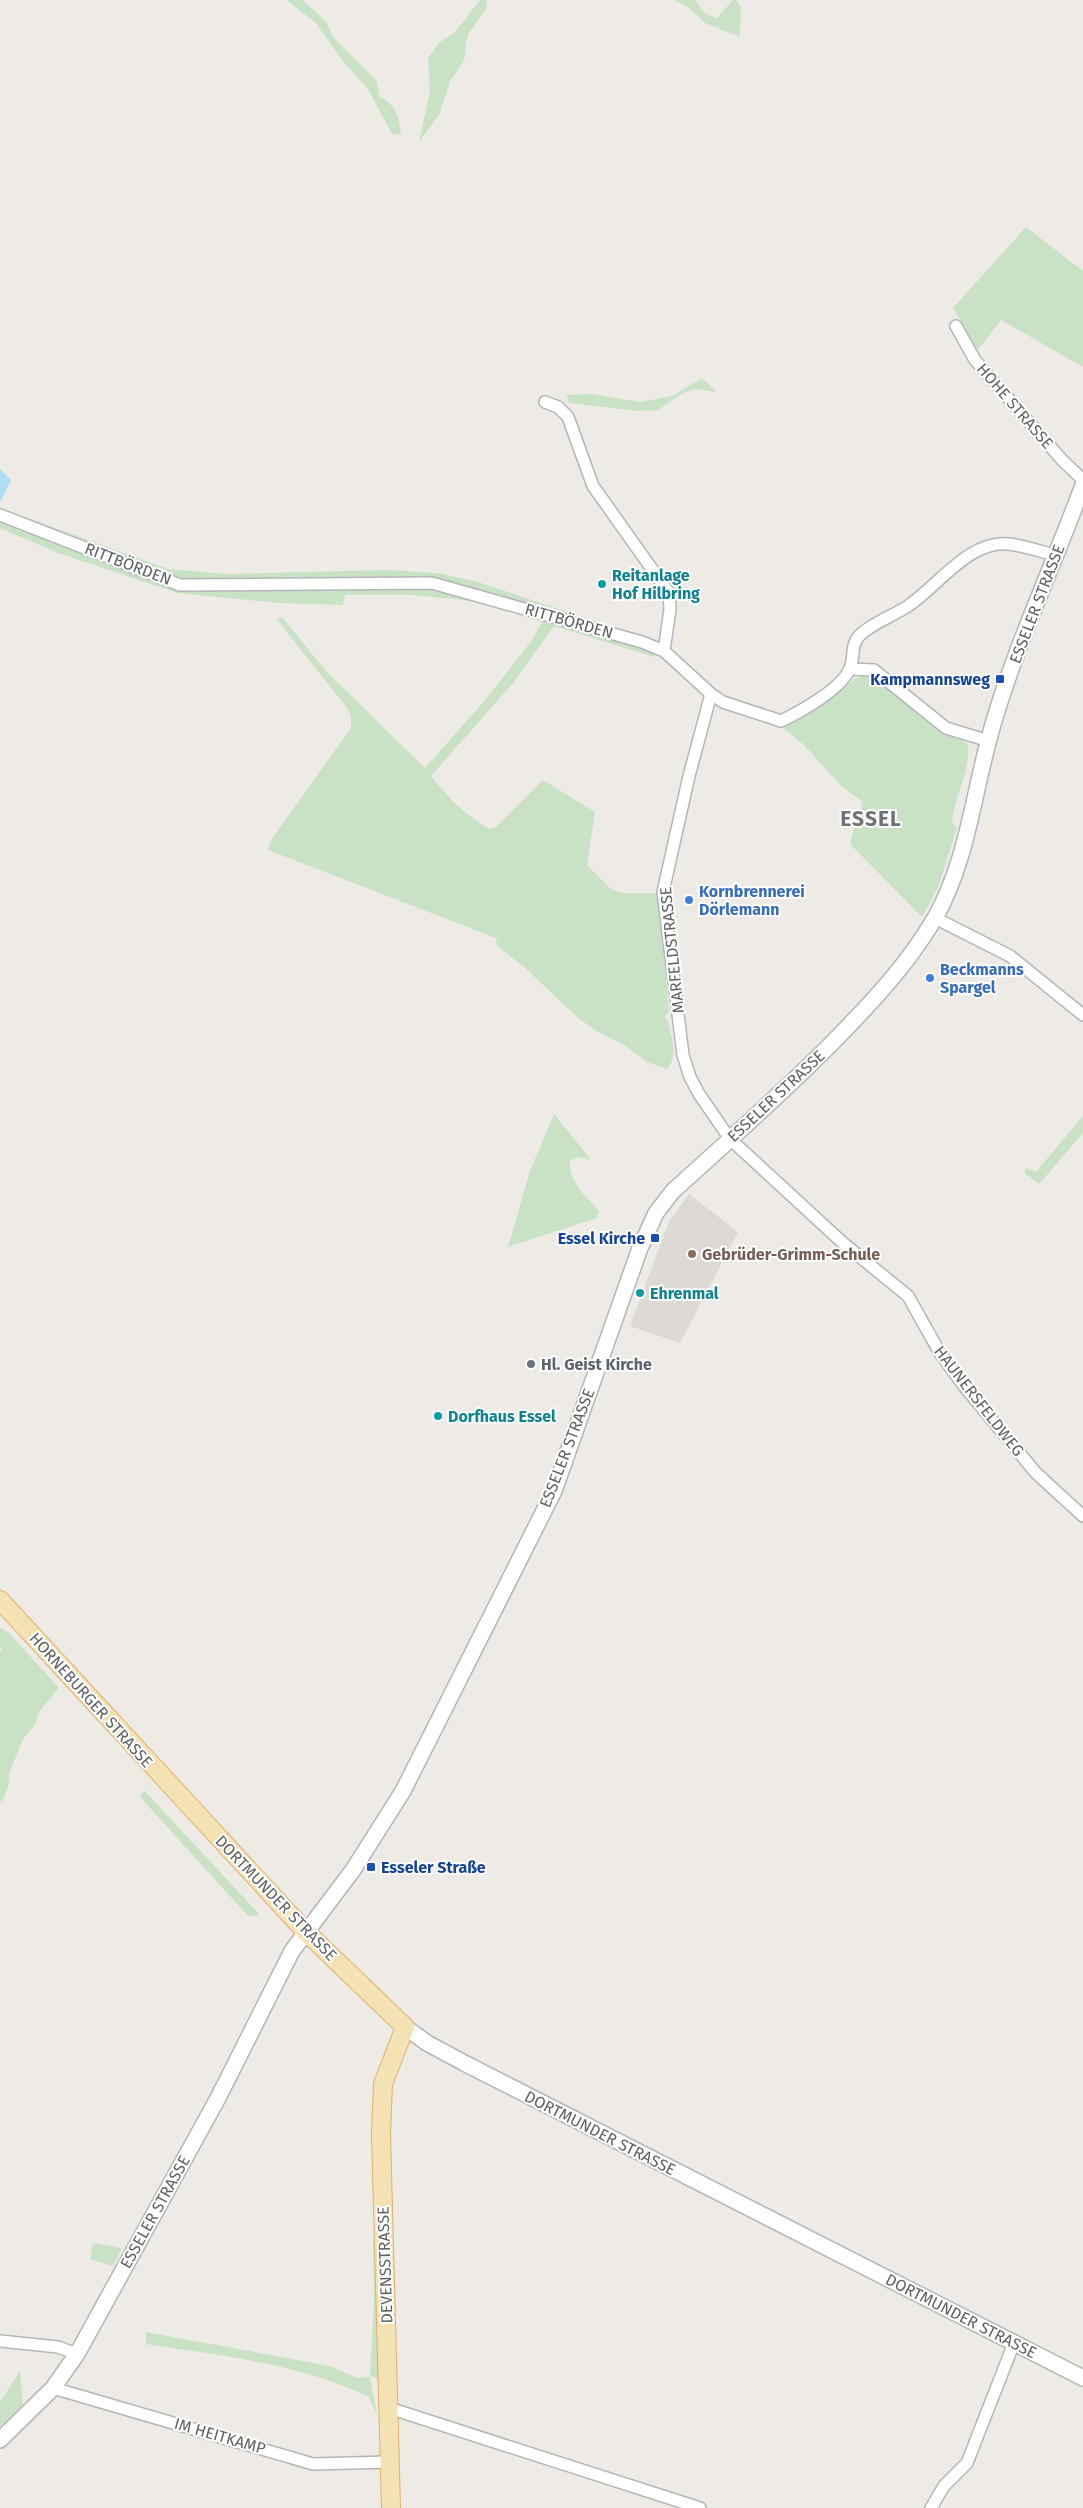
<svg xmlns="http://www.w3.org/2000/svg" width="1083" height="2508" viewBox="0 0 1083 2508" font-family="'Fira Sans',sans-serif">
<rect width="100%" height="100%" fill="#eeebe6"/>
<!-- education -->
<path fill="#dddad5" d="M689,1194L738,1232L680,1343L630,1326L669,1222Z"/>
<!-- green -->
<g fill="#c9e2c6">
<path d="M286,0H302L326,21L333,37L377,81L379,96C396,105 399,116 401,135L392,134L368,89L342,60L316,23Z"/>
<path d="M480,0H487L486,9L469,33L466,41L465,57L459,69L451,79L439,115L419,142L430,91L428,58L439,43L455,32Z"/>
<path d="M674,0H695L706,14L717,18L733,0H736L741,7L740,37L705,23L688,7Z"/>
<path d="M1026,227L1083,271V367L1001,320L978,350L953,308Z"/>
<path d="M702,378L717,392L696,389L683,393L658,410L637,411L569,403L566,395L592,394L640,402L672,396Z"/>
<path d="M0,508L168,569L227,574L388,570L437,573L475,581L659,643L654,657L554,626L514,682L431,776C449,798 465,816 490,829L496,827L543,780L595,812L587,865L612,890L624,893H659L669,1012L664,1017L668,1021C671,1037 679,1056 667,1069L647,1062L624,1045L595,1030L578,1018L524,967L497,946L496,938L268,850L271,840L351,728V717L348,709L277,620L282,617L325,670L425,768L485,700L533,639L542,622L482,602L413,595H345L343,605L279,603L177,593L58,553L0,528Z"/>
<path d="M862,676C888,676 920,717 940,732C949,738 961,737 968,745C971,771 954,797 952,822L957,828L938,887L922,917L852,846L850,841L863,802L843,788L804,745L779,725L816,710L856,678Z"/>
<path d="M554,1114L591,1160L577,1157L570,1161C568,1182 587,1197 599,1211L597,1218L508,1247L530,1171Z"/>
<path d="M1083,1116V1133L1039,1184L1025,1173V1168L1036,1172Z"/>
<path d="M0,1628L8,1632L59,1688L39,1712L35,1725L23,1739L10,1771L8,1788L2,1802L0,1800V1652L2,1650L0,1647Z"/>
<path d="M144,1790L260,1915L248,1916L140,1797Z"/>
<path d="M373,2238L377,2241L379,2379L370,2376L377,2415L369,2397C300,2363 221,2356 146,2344V2332L330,2366L357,2378L370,2377L374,2302Z"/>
<path d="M93,2243L122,2248L113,2266L90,2259Z"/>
<path d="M20,2371L23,2405L0,2427V2402Z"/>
</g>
<!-- water -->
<path fill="#b0dff4" d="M0,469L11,480L0,503Z"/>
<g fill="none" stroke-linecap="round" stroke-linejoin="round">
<!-- minor casing -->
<g stroke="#b3b6b9" stroke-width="14">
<g id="minor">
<path d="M956,326L975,360L1062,460L1083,480"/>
<path d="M545,402L558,407L568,417L593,486L669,593L670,609L664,651"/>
<path d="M0,515L180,585L432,583L642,642L664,651L711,694L723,702L781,721C800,712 843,688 850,668C855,657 850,646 859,636C872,623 893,616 908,606C938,586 970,539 1009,544C1024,546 1039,551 1054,555"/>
<path d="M850,669L874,670L946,728L989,741"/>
<path d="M711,694L689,776L663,892L683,1055L690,1077L699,1094L730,1139L843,1243L908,1296L940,1353L964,1386L1036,1473L1083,1516"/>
<path d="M935,918L1010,956L1083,1015"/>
<path d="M0,2341L58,2347L77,2354"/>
<path d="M53,2388L313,2464L389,2462"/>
<path d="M389,2408L700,2508"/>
<path d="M931,2508L944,2486L967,2463L1014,2343"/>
</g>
</g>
<!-- secondary casing -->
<g stroke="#b2b5b9" stroke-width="18">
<g id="secondary">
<path d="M405,2027L427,2043L466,2064L1083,2378"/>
<path d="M0,2440L53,2388L77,2354L218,2098L292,1951L353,1870L403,1791L554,1491L640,1248L656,1213L673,1191C728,1141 784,1092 836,1039C873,1001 908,964 935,918C969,858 974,786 994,721C1018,640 1054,564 1083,485"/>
</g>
</g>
<!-- primary casing -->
<g stroke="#dfb16e" stroke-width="20">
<path id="primary" d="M0,1600L305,1931L405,2027L383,2084L381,2134L391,2508"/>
</g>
<!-- minor -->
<use href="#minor" stroke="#fff" stroke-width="11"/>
<!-- secondary -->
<use href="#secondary" stroke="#fff" stroke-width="15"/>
<!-- primary -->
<use href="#primary" stroke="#f5e2b4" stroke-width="18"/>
</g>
<!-- markers -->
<g fill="#0f9aa8" stroke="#fff" stroke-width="2">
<circle cx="602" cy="584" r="5"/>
<circle cx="640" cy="1293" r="5"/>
<circle cx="438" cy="1416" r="5"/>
</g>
<g fill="#1a4fb4" stroke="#fff" stroke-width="2">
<rect x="995" y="674" width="10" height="10" rx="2.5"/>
<rect x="650" y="1233" width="10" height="10" rx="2.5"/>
<rect x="366" y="1862" width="10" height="10" rx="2.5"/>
</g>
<g fill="#3f7fe0" stroke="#fff" stroke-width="2">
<circle cx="689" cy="900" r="5"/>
<circle cx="930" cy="978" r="5"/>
</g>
<circle fill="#8d6e63" stroke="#fff" stroke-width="2" cx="692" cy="1254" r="5"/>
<circle fill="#6b7280" stroke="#fff" stroke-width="2" cx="531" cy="1364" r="5"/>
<g text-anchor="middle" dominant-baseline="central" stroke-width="4" stroke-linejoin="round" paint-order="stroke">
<!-- street labels -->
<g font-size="16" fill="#5e6164" stroke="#fff">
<text transform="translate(1015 406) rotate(49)">HOHE STRASSE</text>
<text transform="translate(128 564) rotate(21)">RITTBÖRDEN</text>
<text transform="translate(1037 604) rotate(-69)">ESSELER STRASSE</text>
<text transform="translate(569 621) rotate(16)">RITTBÖRDEN</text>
<text transform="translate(672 950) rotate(-96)">MARFELDSTRASSE</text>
<text transform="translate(776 1096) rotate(-43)">ESSELER STRASSE</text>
<text transform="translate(979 1401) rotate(52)">HAUNERSFELDWEG</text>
<text transform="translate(567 1448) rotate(-69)">ESSELER STRASSE</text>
<text transform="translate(91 1700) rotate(48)">HORNEBURGER STRASSE</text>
<text transform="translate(276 1898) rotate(46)">DORTMUNDER STRASSE</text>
<text transform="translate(600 2133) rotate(27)">DORTMUNDER STRASSE</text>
<text transform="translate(155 2212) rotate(-61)">ESSELER STRASSE</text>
<text transform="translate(385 2265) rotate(-92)">DEVENSSTRASSE</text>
<text transform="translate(961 2316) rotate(27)">DORTMUNDER STRASSE</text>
<text transform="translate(220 2436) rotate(16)">IM HEITKAMP</text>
</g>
<!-- culture labels -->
<g font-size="16" font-weight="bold" fill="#0d838f" stroke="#fff" text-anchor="start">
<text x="612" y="575">Reitanlage<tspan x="612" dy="18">Hof Hilbring</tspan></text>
<text x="650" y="1293">Ehrenmal</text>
<text x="448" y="1416">Dorfhaus Essel</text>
</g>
<!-- transit labels -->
<g font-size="16" font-weight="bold" fill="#164399" stroke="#fff" text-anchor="end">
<text x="990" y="679">Kampmannsweg</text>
<text x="645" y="1238">Essel Kirche</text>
<text x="381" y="1867" text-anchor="start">Esseler Straße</text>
</g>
<!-- shop labels -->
<g font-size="16" font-weight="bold" fill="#366cbe" stroke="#fff" text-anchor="start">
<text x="699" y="891">Kornbrennerei<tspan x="699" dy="18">Dörlemann</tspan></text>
<text x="940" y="969">Beckmanns<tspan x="940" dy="18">Spargel</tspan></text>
</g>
<!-- education labels -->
<g font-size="16" font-weight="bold" fill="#785e54" stroke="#fff" text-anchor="start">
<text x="702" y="1254">Gebrüder-Grimm-Schule</text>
</g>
<!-- worship labels -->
<g font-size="16" font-weight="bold" fill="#5b616d" stroke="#fff" text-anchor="start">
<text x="541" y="1364">Hl. Geist Kirche</text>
</g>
<!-- district labels -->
<g font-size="21" font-weight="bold" letter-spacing="1" fill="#6f7376" stroke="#fff">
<text x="871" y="819">ESSEL</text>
</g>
</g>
</svg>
